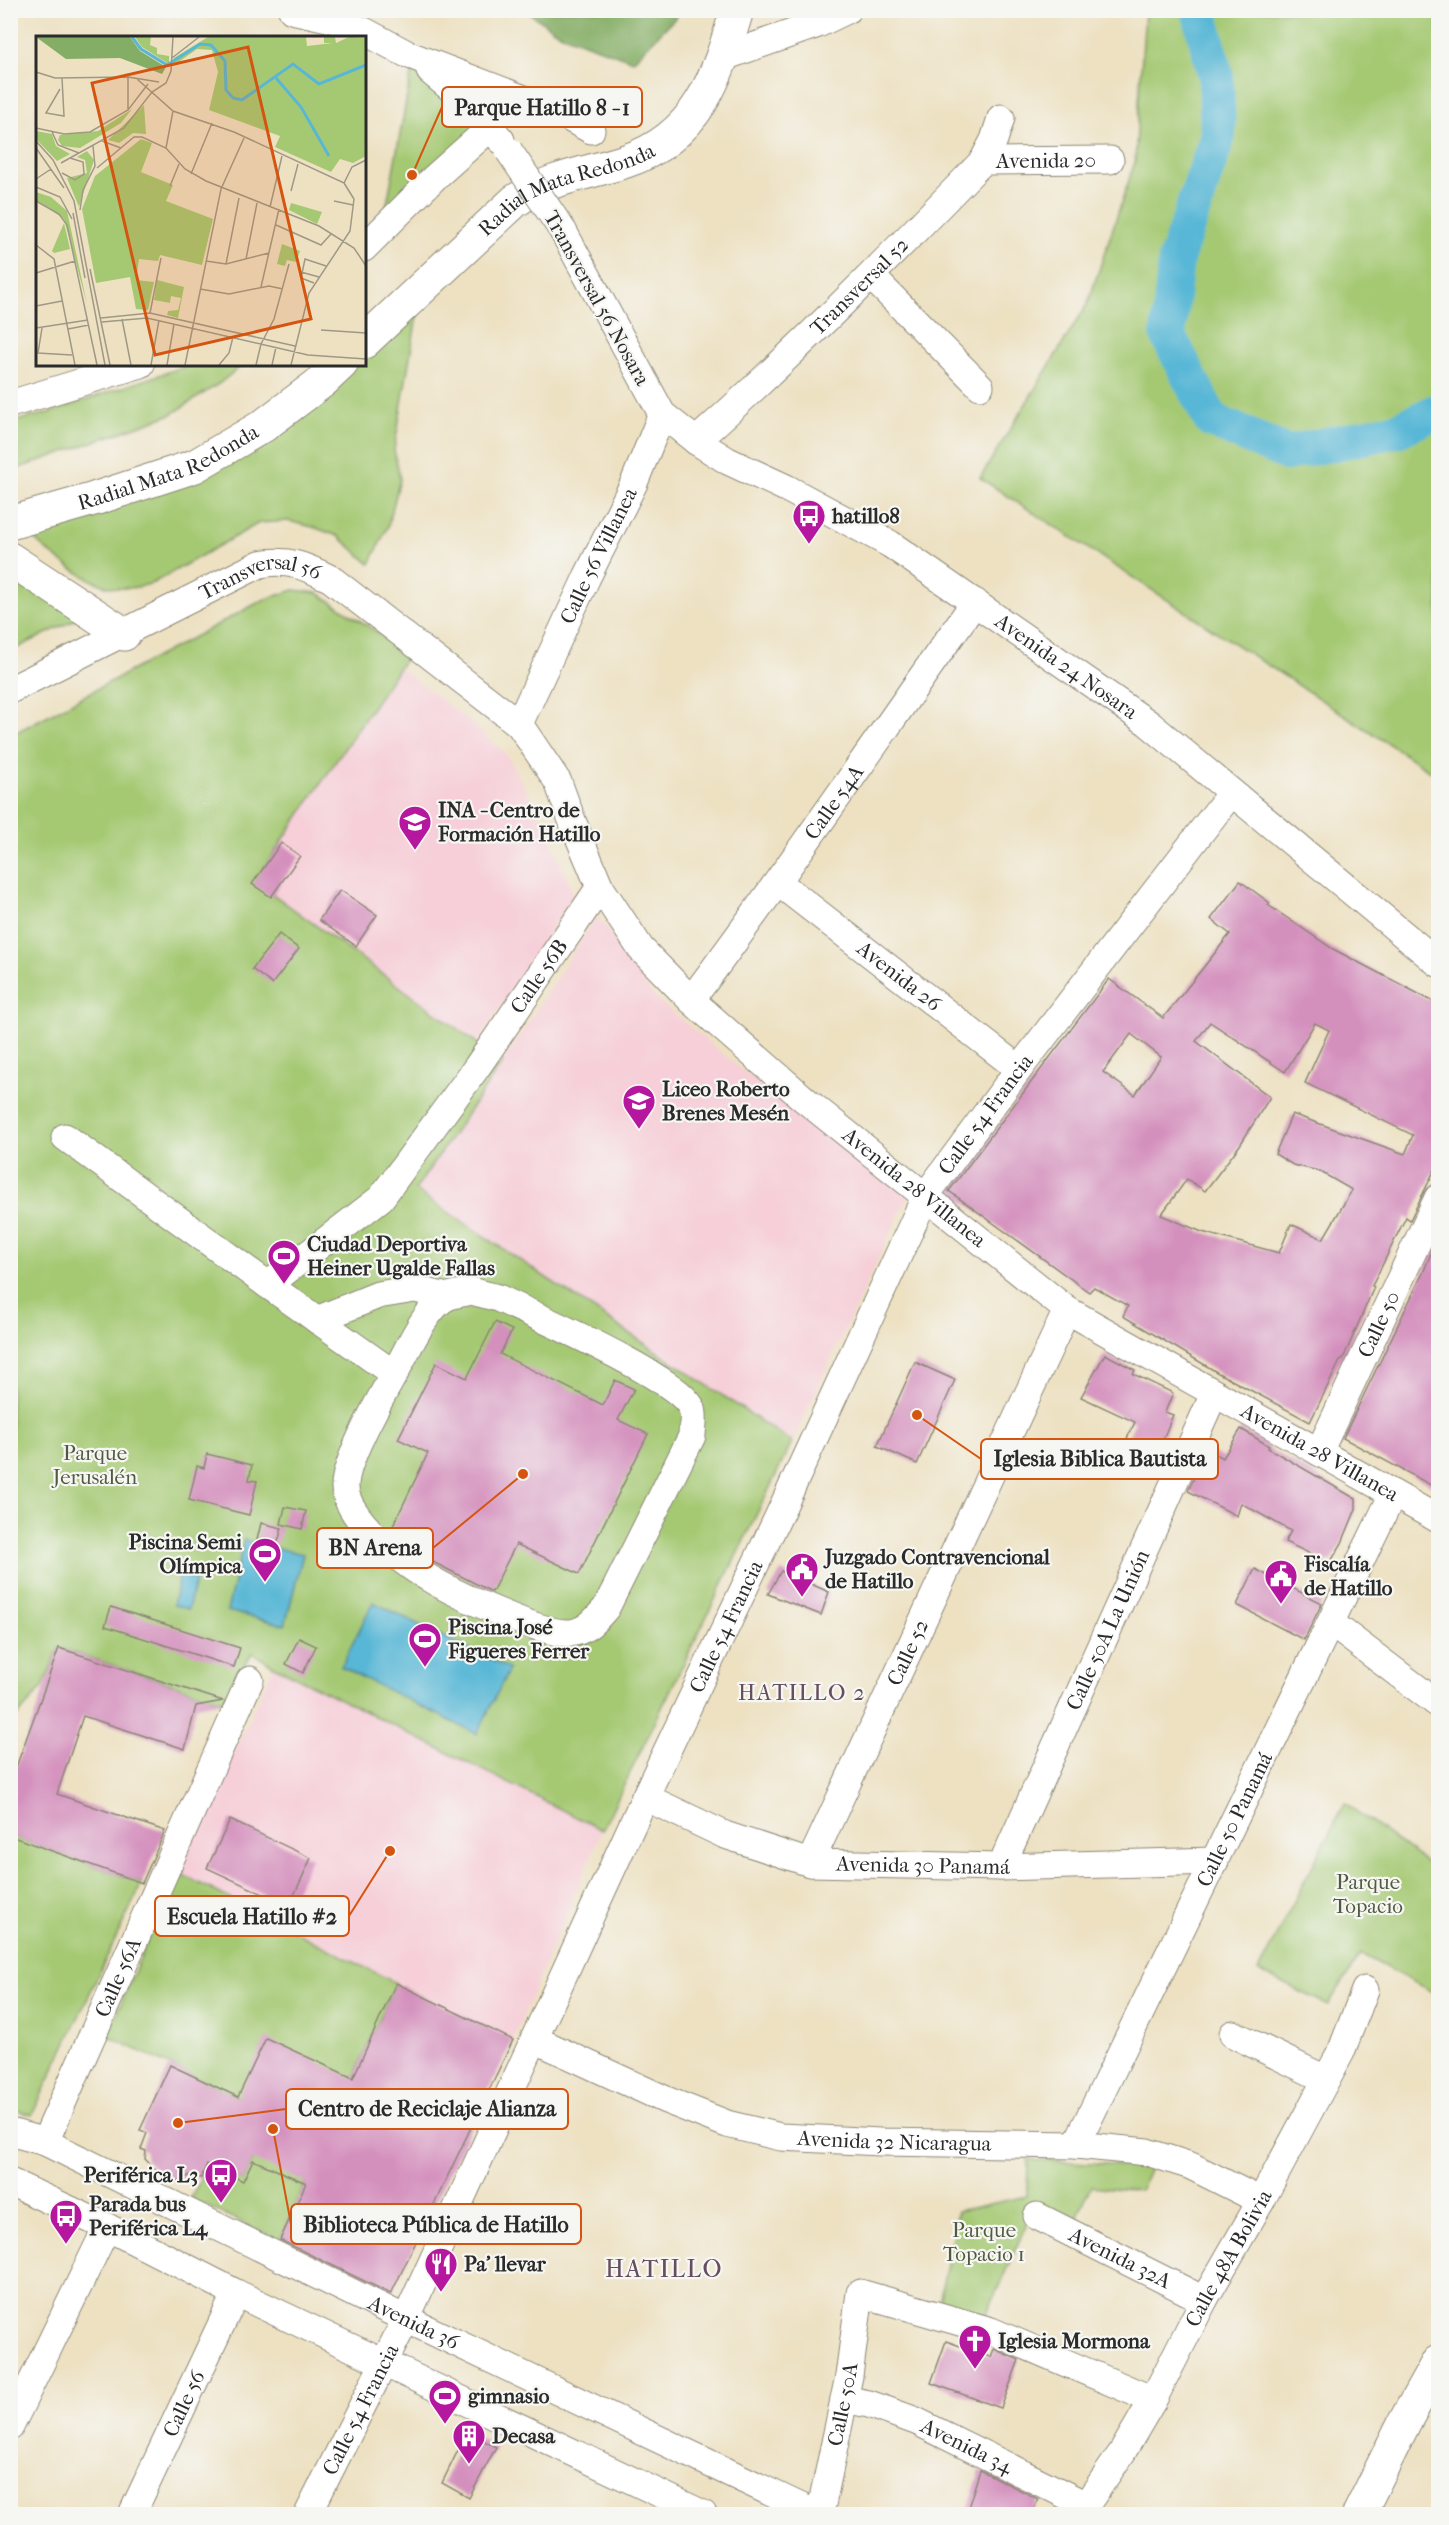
<svg xmlns="http://www.w3.org/2000/svg" width="1449" height="2525" viewBox="0 0 1449 2525" font-family="'IM FELL French Canon',serif">
<rect width="100%" height="100%" fill="#f6f6f2"/>
<filter id="ink" filterUnits="userSpaceOnUse"><feTurbulence type="fractalNoise" baseFrequency=".0167" numOctaves="2"/><feDisplacementMap in="SourceGraphic" scale="12" xChannelSelector="R" yChannelSelector="G"/><feConvolveMatrix kernelMatrix="1 2 1 2 8 2 1 2 1" color-interpolation-filters="sRGB"/></filter>
<filter id="wash" filterUnits="userSpaceOnUse"><feTurbulence type="fractalNoise" baseFrequency=".008" numOctaves="4" result="noise"/><feDisplacementMap in="SourceGraphic" scale="24" xChannelSelector="R" yChannelSelector="G"/><feGaussianBlur stdDeviation="1.35" result="paint"/><feColorMatrix in="noise" values="0 0 0 0 0 0 0 0 0 0 0 0 0 0 0 0 0 1.4 0 .05"/><feComposite in="paint" operator="in"/></filter>
<g filter="url(#wash)">
<rect width="100%" height="100%" fill="#ede1c2"/>
<!-- built -->
<g fill="#f6cfd8">
<path d="M399,667L472,724L507,756L542,819L574,895L478,1042L252,884Z"/>
<path d="M597,915L653,996L742,1070L908,1196L792,1442L415,1190L503,1062Z"/>
<path d="M274,1666L602,1830L513,2040L177,1872Z"/>
</g>
<!-- green -->
<g fill="#a5c973" stroke="#687a4f" stroke-width="1.5">
<path d="M1145,11H1438V776L980,478L1088,303L1135,162Z"/>
<path d="M413,64L481,124L383,226Z"/>
<path d="M420,298L394,450L400,479L388,526L370,564L338,536L313,527L288,521L259,523L153,583C141,587 128,589 115,588C89,584 50,555 31,536L32,523L153,483L351,365L364,364L365,350Z"/>
<path d="M191,364L242,365L220,383L172,414L11,471V422L48,413Z"/>
<path d="M11,561L80,617L11,651Z"/>
<path d="M294,590L318,593L409,653L255,881L503,1062L415,1190L792,1442L602,1830L274,1666L252,1653L224,1701L59,1648L43,1687L11,1723V735L263,600Z"/>
<path d="M1345,1803L1438,1871V1985L1434,1993L1361,1954L1328,2005L1258,1971Z"/>
<path d="M11,1836L142,1883L32,2115L11,2109Z"/>
<path d="M177,1872L396,1983L280,2240L191,2199L207,2164L243,2181L253,2160L238,2097L107,2036Z"/>
<path d="M1028,2160L1151,2166L1140,2191L1091,2186L1074,2224L1033,2210L986,2315L939,2302L958,2211L1027,2196Z"/>
</g>
<!-- forest -->
<path fill="#84ad65" stroke="#586c48" stroke-width="1.5" d="M526,11L682,10V11L633,61L560,34Z"/>
<!-- water -->
<g fill="#58b7d6" stroke="#427180" stroke-width="1.5">
<path d="M244,1540L303,1554L285,1625L227,1611Z"/>
<path d="M180,1575L196,1579L188,1609L173,1605Z"/>
<path d="M373,1602L509,1669L477,1734L341,1667Z"/>
</g>
<g fill="none" stroke-linecap="round" stroke-linejoin="round">
<!-- river -->
<path stroke="#58b7d6" stroke-width="36" d="M1199,10L1216,77L1218,135L1176,259L1168,335L1211,420L1287,453L1397,430L1438,411"/>
</g>
<g id="blocks">
<!-- building -->
<g fill="#d490bd" fill-rule="evenodd">
<path d="M281,843L300,856L271,897L252,884Z"/>
<path d="M1240,881L1270,903L1268,905L1333,949L1438,1004V1163L1410,1220L1406,1217L1372,1286L1374,1287L1343,1359H1341L1310,1422L1220,1374L1123,1316L1128,1306L1094,1287L1089,1292L949,1191L1109,979L1163,1018L1230,934L1211,919ZM1210,1022L1285,1072L1315,1023L1329,1030L1305,1083L1413,1135L1405,1154L1292,1114L1275,1154L1293,1165L1319,1171L1352,1190L1323,1239L1291,1224L1279,1253L1202,1232L1161,1215L1187,1179L1205,1191L1240,1145L1270,1097L1196,1041ZM1131,1034L1161,1057L1135,1095L1103,1072Z"/>
<path d="M340,890L377,915L356,946L319,920Z"/>
<path d="M279,934L299,949L272,984L252,969Z"/>
<path d="M1438,1236V1489L1343,1438L1423,1273Z"/>
<path d="M495,1322L512,1330L500,1354L603,1405L615,1380L634,1389L618,1420L648,1434L579,1574L516,1544L492,1592L435,1563L416,1551L419,1545L391,1530L428,1453L398,1439L436,1363L467,1378Z"/>
<path d="M1105,1354L1135,1370L1133,1374L1173,1393L1165,1412L1173,1415L1150,1470L1119,1455L1135,1422L1081,1397Z"/>
<path d="M915,1362L955,1380L917,1464L877,1446Z"/>
<path d="M1241,1429L1269,1446L1268,1448L1356,1499V1509L1342,1543L1330,1563L1285,1542L1291,1531L1241,1503L1237,1516L1188,1491L1207,1449L1223,1458Z"/>
<path d="M207,1454L252,1465L249,1480L257,1481L249,1515L189,1500L197,1466L204,1468Z"/>
<path d="M285,1507L306,1511L302,1529L281,1524Z"/>
<path d="M261,1523L282,1528L277,1545L257,1540Z"/>
<path d="M1255,1569L1322,1603L1304,1640L1237,1605Z"/>
<path d="M781,1571L829,1592L821,1615L768,1594Z"/>
<path d="M111,1607L240,1648L234,1667L105,1626Z"/>
<path d="M299,1638L316,1646L303,1673L286,1664Z"/>
<path d="M59,1648L223,1701L196,1706L185,1749L83,1716L57,1794L165,1831L142,1883L10,1836V1784Z"/>
<path d="M230,1820L311,1858L289,1906L207,1868Z"/>
<path d="M396,1983L513,2040L391,2294L280,2240L306,2183L253,2160L243,2181L207,2164L201,2178L190,2175L179,2182L164,2178L145,2159L146,2151L141,2149L147,2133L140,2130L170,2065L238,2097L266,2038L353,2078Z"/>
<path d="M946,2341L991,2357L994,2349L1019,2360L1001,2408L931,2383Z"/>
<path d="M467,2432L496,2447L469,2498L442,2483Z"/>
<path d="M980,2470L1038,2499L1032,2514H966Z"/>
</g>
</g>
</g>
<g filter="url(#ink)">
<use href="#blocks" fill-opacity="0" stroke="#8c8676" stroke-width="1.5"/>
<g fill="none" stroke-linecap="round" stroke-linejoin="round">
<!-- minor casing -->
<g stroke="#8c8676" stroke-width="29">
<g id="minor">
<path d="M292,10L328,18L364,31L407,54L558,112L591,130"/>
<path d="M721,58L818,24L847,10"/>
<path d="M430,71L470,104L501,140"/>
<path id="s1" d="M983,161L1110,160"/>
<path id="s2" d="M563,231L662,414L696,441L728,461L786,488L890,544L1148,723L1438,963"/>
<path d="M364,248L434,178L491,127"/>
<path d="M871,276L980,386"/>
<path d="M10,404L141,364"/>
<path id="s3" d="M696,441C796,352 890,257 983,161L994,140L1001,118"/>
<path id="s4" d="M10,690L260,564C288,558 307,567 331,579L519,724L558,782L573,823L600,887L641,949L691,1000L804,1099L1067,1310L1438,1519"/>
<path id="s5" d="M519,724L587,577L634,483L662,414"/>
<path id="s6" d="M779,883L1019,1069"/>
<path id="s7" d="M691,1000C789,870 880,735 975,602"/>
<path id="s8" d="M65,1137L268,1285L381,1198L477,1067L600,887"/>
<path d="M268,1285L394,1374"/>
<path d="M471,1291L498,1298C533,1315 680,1378 692,1409C695,1416 692,1429 692,1436L606,1608C596,1619 586,1632 570,1633C542,1635 453,1593 427,1577C402,1563 343,1516 345,1485C346,1458 382,1395 397,1369C408,1349 427,1305 449,1296C455,1294 464,1293 471,1291Z"/>
<path d="M317,1320L378,1295L415,1289L447,1297"/>
<path id="s9" d="M1319,1452L1438,1198"/>
<path d="M1331,1623L1438,1704"/>
<path id="s10" d="M645,1797L725,1835L810,1863L1001,1867L1215,1861"/>
<path id="s11" d="M810,1863L1067,1310"/>
<path id="s12" d="M1001,1867L1214,1394"/>
<path d="M1233,2034L1325,2079"/>
<path id="s13" d="M534,2039L666,2100L727,2124L781,2137L880,2142L1076,2145L1147,2152L1191,2166L1261,2201"/>
<path id="s14" d="M10,2132L45,2142L406,2319L816,2514"/>
<path id="s15" d="M45,2142L250,1680"/>
<path id="s16" d="M1076,2145L1393,1494"/>
<path d="M10,2182L107,2227L236,2293L703,2514"/>
<path id="s17" d="M1037,2216L1204,2300"/>
<path id="s18" d="M844,2399L869,2404L916,2421L1086,2505"/>
<path d="M10,2427L107,2227"/>
<path id="s19" d="M132,2514L236,2293"/>
<path id="s20" d="M308,2514L406,2319L645,1797L779,1515L926,1195L1019,1069L1231,793"/>
<path id="s21" d="M820,2514L849,2376L860,2293L991,2331L1153,2400"/>
<path id="s22" d="M1077,2514L1086,2505L1123,2451L1153,2400L1204,2300L1261,2201L1341,2052L1365,1990"/>
</g>
</g>
<!-- major casing -->
<g stroke="#8c8676" stroke-width="35">
<g id="major">
<path id="s23" d="M364,342L515,201C551,177 586,174 626,161C698,137 717,78 737,10"/>
<path id="s24" d="M10,523L94,499L195,466L263,426L323,381L341,364"/>
<path d="M10,559L124,634"/>
<path d="M1359,2514L1404,2423L1438,2362"/>
</g>
</g>
<!-- minor -->
<use href="#minor" stroke="#fff" stroke-width="27"/>
<!-- major -->
<use href="#major" stroke="#fff" stroke-width="33"/>
<!-- minor-bridge casing -->
<g stroke="#8c8676" stroke-width="29" stroke-linecap="butt">
<path id="minor-bridge" d="M509,151L563,231"/>
</g>
<!-- minor-bridge -->
<use href="#minor-bridge" stroke="#fff" stroke-width="27"/>
</g>
</g>
<!-- icons -->
<defs>
<g id="bus-pin" transform="scale(1.725)"><path d="M0 17L-7.5 6A9.5 9.5 0 1 1 7.5 6Z" fill="#b5179e" stroke="#f6f6f2"/><path d="M-5-6H5V4H4V6H2V4H-2V6H-4V4H-5ZM-3.5-4V0h7V-4ZM-3.5 1.2v1.5H-2V1.2ZM2 1.2v1.5H3.5V1.2Z" fill="#fff"/></g>
<g id="university-pin" transform="scale(1.725)"><path d="M0 17L-7.5 6A9.5 9.5 0 1 1 7.5 6Z" fill="#b5179e" stroke="#f6f6f2"/><path d="M0-5L7-2L0 1L-7-2ZM-4 1L0 2.5L4 1V4Q0 6-4 4Z" fill="#fff"/></g>
<g id="school-pin" transform="scale(1.725)"><path d="M0 17L-7.5 6A9.5 9.5 0 1 1 7.5 6Z" fill="#b5179e" stroke="#f6f6f2"/><path d="M0-5L7-2L0 1L-7-2ZM-4 1L0 2.5L4 1V4Q0 6-4 4Z" fill="#fff"/></g>
<g id="stadium-pin" transform="scale(1.725)"><path d="M0 17L-7.5 6A9.5 9.5 0 1 1 7.5 6Z" fill="#b5179e" stroke="#f6f6f2"/><path d="M0-5a6.5 5 0 1 0 0 10a6.5 5 0 1 0 0-10ZM-3.5-1.8h7v3.6h-7Z" fill="#fff"/></g>
<g id="civic-pin" transform="scale(1.725)"><path d="M0 17L-7.5 6A9.5 9.5 0 1 1 7.5 6Z" fill="#b5179e" stroke="#f6f6f2"/><path d="M-.6-6.5H3V-4.5H.6V-3L4-1V1h2V6H-6V1h2V-1L-.6-3ZM-1.2 2.5V6h2.4V2.5Z" fill="#fff"/></g>
<g id="restaurant-pin" transform="scale(1.725)"><path d="M0 17L-7.5 6A9.5 9.5 0 1 1 7.5 6Z" fill="#b5179e" stroke="#f6f6f2"/><path d="M-5-6h1v4h1v-4h1v4h1v-4h1v5L-1.5 .5V6h-2V.5L-5-1ZM5-6V6H3V1.5H1.5Q1.5-4 5-6Z" fill="#fff"/></g>
<g id="church-pin" transform="scale(1.725)"><path d="M0 17L-7.5 6A9.5 9.5 0 1 1 7.5 6Z" fill="#b5179e" stroke="#f6f6f2"/><path d="M-1.2-6h2.4v3.5h3.3v2.4h-3.3V6h-2.4V-.1h-3.3v-2.4h3.3Z" fill="#fff"/></g>
<g id="building-pin" transform="scale(1.725)"><path d="M0 17L-7.5 6A9.5 9.5 0 1 1 7.5 6Z" fill="#b5179e" stroke="#f6f6f2"/><path d="M-4-6H4V6H1V3H-1V6H-4ZM-2.5-4.3h1.7v1.8h-1.7ZM.8-4.3h1.7v1.8H.8ZM-2.5-1h1.7V.8h-1.7ZM.8-1h1.7V.8H.8Z" fill="#fff"/></g>
</defs>
<g fill-rule="evenodd">
<use href="#bus-pin" x="809" y="516"/>
<use href="#university-pin" x="415" y="822"/>
<use href="#school-pin" x="639" y="1101"/>
<use href="#stadium-pin" x="284" y="1256"/>
<use href="#stadium-pin" x="265" y="1554"/>
<use href="#civic-pin" x="802" y="1569"/>
<use href="#civic-pin" x="1281" y="1576"/>
<use href="#stadium-pin" x="425" y="1639"/>
<use href="#bus-pin" x="221" y="2175"/>
<use href="#bus-pin" x="66" y="2216"/>
<use href="#restaurant-pin" x="441" y="2264"/>
<use href="#church-pin" x="975" y="2341"/>
<use href="#stadium-pin" x="445" y="2396"/>
<use href="#building-pin" x="469" y="2436"/>
</g>
<g text-anchor="middle" dominant-baseline="central" stroke-width="4.5" stroke-linejoin="round" paint-order="stroke">
<!-- street labels -->
<g font-size="21" fill="#2b2b2b" stroke="#f6f6f2">
<text stroke="none"><textPath href="#s1" startOffset="63">Avenida 20</textPath></text>
<text stroke="none"><textPath href="#s23" startOffset="258">Radial Mata Redonda</textPath></text>
<text stroke="none"><textPath href="#s3" startOffset="225">Transversal 52</textPath></text>
<text transform="translate(597 298) rotate(61)">Transversal 56 Nosara</text>
<text stroke="none"><textPath href="#s24" startOffset="168">Radial Mata Redonda</textPath></text>
<text stroke="none"><textPath href="#s5" startOffset="186">Calle 56 Villanea</textPath></text>
<text stroke="none"><textPath href="#s4" startOffset="278">Transversal 56</textPath></text>
<text stroke="none"><textPath href="#s2" startOffset="686">Avenida 24 Nosara</textPath></text>
<text stroke="none"><textPath href="#s7" startOffset="244">Calle 54A</textPath></text>
<text stroke="none"><textPath href="#s6" startOffset="152">Avenida 26</textPath></text>
<text stroke="none"><textPath href="#s8" startOffset="666">Calle 56B</textPath></text>
<text stroke="none"><textPath href="#s20" startOffset="1557">Calle 54 Francia</textPath></text>
<text stroke="none"><textPath href="#s4" startOffset="1212">Avenida 28 Villanea</textPath></text>
<text stroke="none"><textPath href="#s9" startOffset="141">Calle 50</textPath></text>
<text stroke="none"><textPath href="#s4" startOffset="1698">Avenida 28 Villanea</textPath></text>
<text stroke="none"><textPath href="#s20" startOffset="981">Calle 54 Francia</textPath></text>
<text stroke="none"><textPath href="#s12" startOffset="260">Calle 50A La Unión</textPath></text>
<text stroke="none"><textPath href="#s11" startOffset="232">Calle 52</textPath></text>
<text stroke="none"><textPath href="#s16" startOffset="362">Calle 50 Panamá</textPath></text>
<text stroke="none"><textPath href="#s10" startOffset="291">Avenida 30 Panamá</textPath></text>
<text stroke="none"><textPath href="#s15" startOffset="180">Calle 56A</textPath></text>
<text stroke="none"><textPath href="#s13" startOffset="380">Avenida 32 Nicaragua</textPath></text>
<text stroke="none"><textPath href="#s22" startOffset="298">Calle 48A Bolivia</textPath></text>
<text stroke="none"><textPath href="#s17" startOffset="93">Avenida 32A</textPath></text>
<text stroke="none"><textPath href="#s14" startOffset="447">Avenida 36</textPath></text>
<text stroke="none"><textPath href="#s19" startOffset="122">Calle 56</textPath></text>
<text stroke="none"><textPath href="#s21" startOffset="112">Calle 50A</textPath></text>
<text stroke="none"><textPath href="#s20" startOffset="117">Calle 54 Francia</textPath></text>
<text stroke="none"><textPath href="#s18" startOffset="132">Avenida 34</textPath></text>
</g>
<!-- poi labels -->
<g font-size="21" font-weight="bold" fill="#2b2b2b" stroke="#f6f6f2" text-anchor="start">
<text x="832" y="516">hatillo8</text>
<text x="438" y="810">INA - Centro de<tspan x="438" dy="24">Formación Hatillo</tspan></text>
<text x="662" y="1089">Liceo Roberto<tspan x="662" dy="24">Brenes Mesén</tspan></text>
<text x="307" y="1244">Ciudad Deportiva<tspan x="307" dy="24">Heiner Ugalde Fallas</tspan></text>
<text x="242" y="1542" text-anchor="end">Piscina Semi<tspan x="242" dy="24">Olímpica</tspan></text>
<text x="825" y="1557">Juzgado Contravencional<tspan x="825" dy="24">de Hatillo</tspan></text>
<text x="1304" y="1564">Fiscalía<tspan x="1304" dy="24">de Hatillo</tspan></text>
<text x="448" y="1627">Piscina José<tspan x="448" dy="24">Figueres Ferrer</tspan></text>
<text x="198" y="2175" text-anchor="end">Periférica L3</text>
<text x="89" y="2204">Parada bus<tspan x="89" dy="24">Periférica L4</tspan></text>
<text x="464" y="2264">Pa' llevar</text>
<text x="998" y="2341">Iglesia Mormona</text>
<text x="468" y="2396">gimnasio</text>
<text x="492" y="2436">Decasa</text>
</g>
<!-- park labels -->
<g font-size="21" fill="#505a41" stroke="#f6f6f2">
<text x="95" y="1453">Parque<tspan x="95" dy="24">Jerusalén</tspan></text>
<text x="1368" y="1882">Parque<tspan x="1368" dy="24">Topacio</tspan></text>
<text x="984" y="2230">Parque<tspan x="984" dy="24">Topacio 1</tspan></text>
</g>
<!-- neighbourhood labels -->
<g font-size="22" letter-spacing="1.5" fill="#664e5e" stroke="#f6f6f2">
<text x="802" y="1693">HATILLO 2</text>
</g>
<!-- quarter labels -->
<g font-size="24" letter-spacing="1.5" fill="#664e5e" stroke="#f6f6f2">
<text x="664" y="2269">HATILLO</text>
</g>
</g>
<!-- overview -->
<g transform="translate(36 36)">
<rect width="330" height="330" fill="#ede1c2"/>
<path d="M99,1H115L114,9L121,12V18L133,20V28L106,11ZM172,1H270L271,10L297,7H288V1H299L300,7L313,1L330,2V120L317,127L304,123L295,136L239,111L244,100L173,74L182,36L176,14L161,13L137,30L138,22ZM108,69L110,98L97,97L83,107L72,104ZM96,73L85,87L44,112L26,110L22,104L24,99L62,95ZM0,95L16,98L20,110L34,118L21,125L0,103ZM105,103L116,107L105,136L137,149L130,165L177,183L166,229L124,219L122,225L103,223L100,244L118,246L112,274L100,273L94,241L60,247L46,173L59,140ZM51,115L58,124L43,171L31,142L51,137L49,124L41,121ZM0,156L15,161L31,175L51,268L28,183L0,164ZM255,167L286,176L281,188L253,174ZM28,187L34,213L18,217L16,215ZM246,208L264,215L260,226L251,224L249,230L241,228ZM121,244L148,251L142,282L131,279L132,275L142,274L145,262L135,260L134,267L118,264Z" fill="#a5c973"/>
<path d="M0,1H94L104,15L130,31L126,38L84,22L30,23Z" fill="#84ad65"/>
<path fill="none" stroke="#58b7d6" stroke-width="3" d="M96,1L105,13L131,29L164,8L175,9L189,25L190,54L197,62L206,64L257,28L283,48L330,29M240,42L265,71L293,120"/>
<path fill="none" stroke="#9f9886" stroke-width="1.5" d="M136,22L163,1M0,36L19,42L92,41L123,46M92,41V73M101,43L137,75L198,96L308,147L316,131L330,124M24,53L10,77L28,80L26,42M0,92L28,98L54,96L92,74L112,48M16,96L22,109L43,117M0,105L17,124L38,165L69,329M66,105L85,112M0,112L28,152M130,112L137,75M25,127L88,92L116,56L130,47L135,35L137,1M61,132L98,101H106L130,112L149,133L170,145L283,190L318,212L330,230M26,137L39,144L48,138L47,126L34,122M155,138L176,87M0,143L15,133M134,150L143,128M0,151L24,161L36,183M255,155L262,128M0,165L23,178L31,189L61,329M298,165L317,169M234,171L246,120M44,174L47,154L59,130L57,110M37,177L49,242M240,189L285,209L295,198M0,209L18,223L39,329M210,223L221,167M170,225L190,228L233,217M190,228L203,162M54,233L74,329M265,236L283,241M0,237L39,225M278,247L265,242L269,223L290,230M225,251L243,173M164,253L193,258L233,250L247,253M0,270L26,265M114,277L125,222M65,282L114,277L259,310M86,283L95,329M66,286L111,282L272,319L330,323M0,292L52,284M6,292L2,317L36,319M32,293L53,289M285,294L330,297M115,329L123,284M131,329L138,288M149,329L185,153L208,102M183,329L193,317L197,301M220,329L225,308L238,283L253,228M236,329L240,311M255,329L273,257L314,195L318,163L308,147"/>
<path fill="#d5540f" fill-opacity="0.15" stroke="#d5540f" stroke-width="3" d="M212,11L275,283L119,319L56,47Z"/>
<rect width="330" height="330" fill="none" stroke="#2b2b2b" stroke-width="3"/>
</g>
<!-- callouts -->
<path fill="none" stroke="#d5540f" stroke-width="2" d="M412 175L442 107M917 1415L981 1459M523 1474L433 1548M390 1851L349 1916M178 2123L286 2109M273 2129L291 2224"/>
<g fill="#d5540f" stroke="#f6f6f2" stroke-width="2">
<circle cx="412" cy="175" r="6"/>
<circle cx="917" cy="1415" r="6"/>
<circle cx="523" cy="1474" r="6"/>
<circle cx="390" cy="1851" r="6"/>
<circle cx="178" cy="2123" r="6"/>
<circle cx="273" cy="2129" r="6"/>
</g>
<g fill="#f6f6f2" stroke="#d5540f" stroke-width="2">
<rect x="442" y="87" width="200" height="40" rx="6"/>
<rect x="981" y="1439" width="237" height="40" rx="6"/>
<rect x="317" y="1528" width="116" height="40" rx="6"/>
<rect x="155" y="1896" width="194" height="40" rx="6"/>
<rect x="286" y="2089" width="282" height="40" rx="6"/>
<rect x="291" y="2204" width="290" height="40" rx="6"/>
</g>
<g font-size="22" text-anchor="middle" font-weight="bold" fill="#2b2b2b">
<text x="542" y="115">Parque Hatillo 8 - 1</text>
<text x="1100" y="1466">Iglesia Biblica Bautista</text>
<text x="375" y="1555">BN Arena</text>
<text x="252" y="1924">Escuela Hatillo #2</text>
<text x="427" y="2116">Centro de Reciclaje Alianza</text>
<text x="436" y="2232">Biblioteca Pública de Hatillo</text>
</g>
<!-- margin -->
<rect width="1449" height="2525" fill="none" stroke="#f6f6f2" stroke-width="36"/>
</svg>
